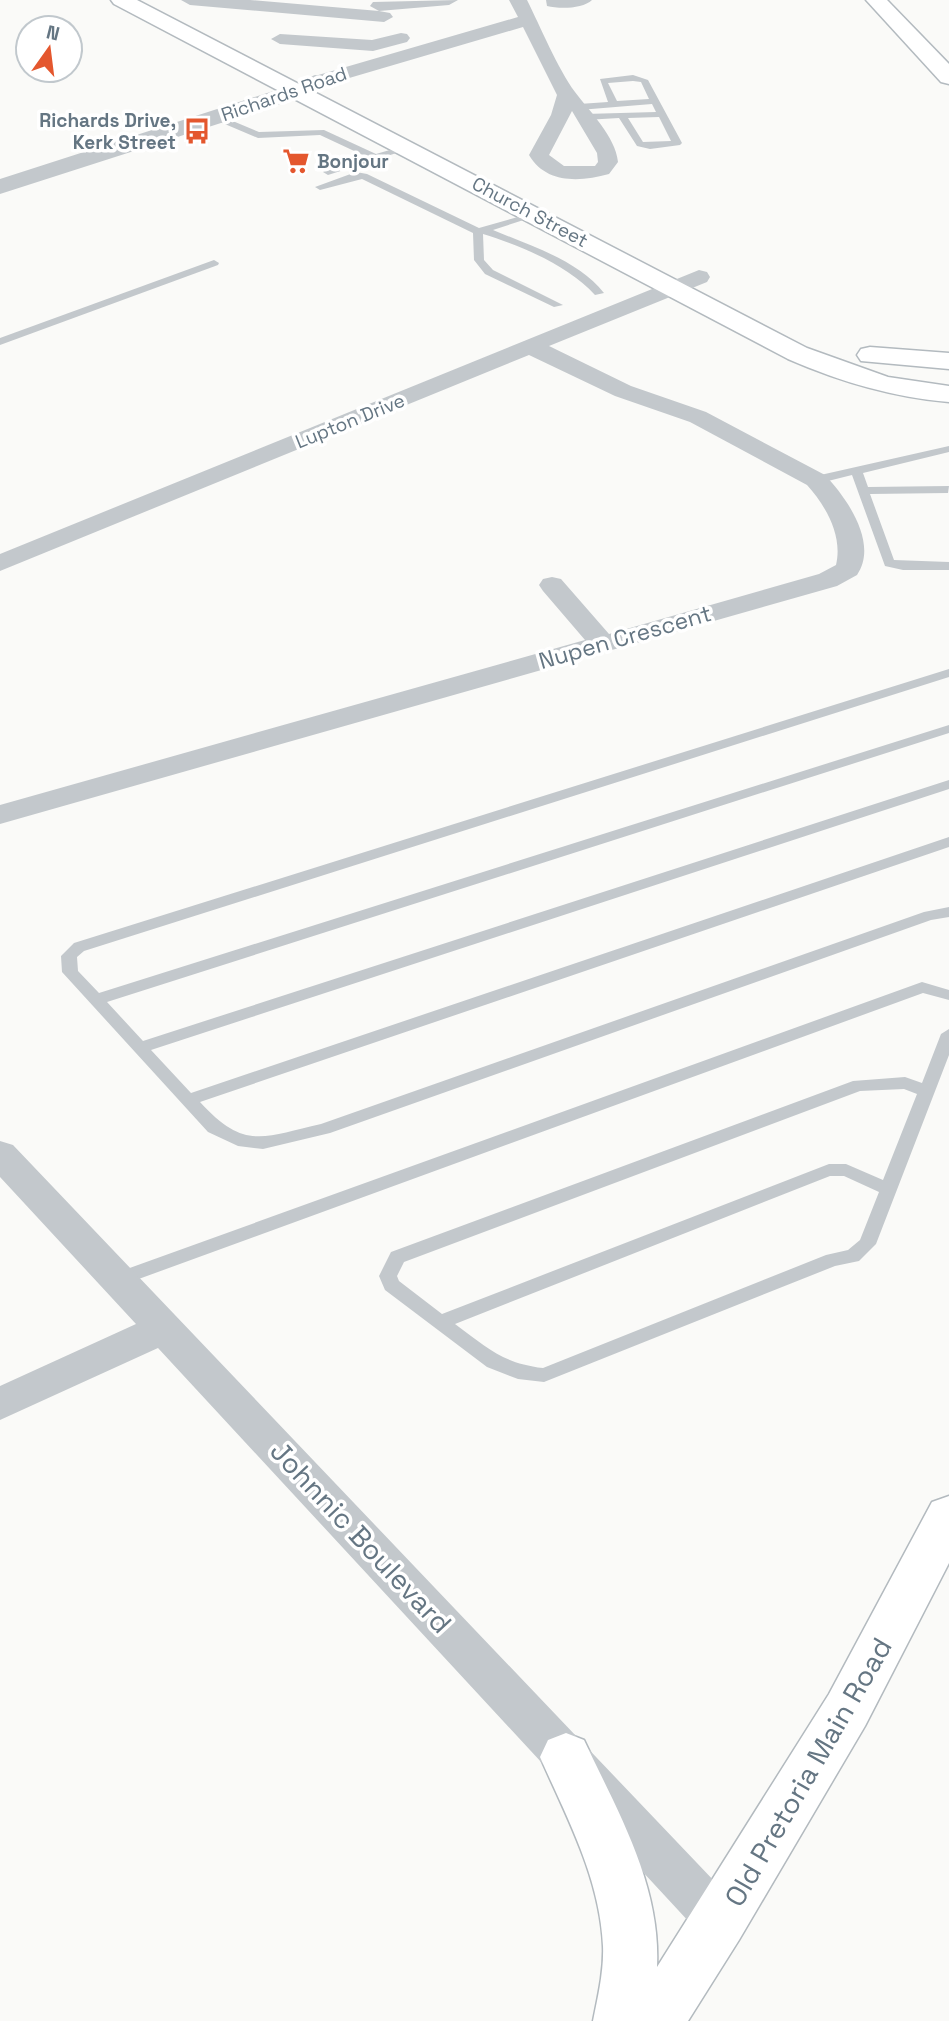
<svg xmlns="http://www.w3.org/2000/svg" width="949" height="2021" viewBox="0 0 949 2021" font-family="'Space Grotesk',sans-serif">
<rect width="100%" height="100%" fill="#fafaf8"/>
<g fill="none" stroke-linecap="round" stroke-linejoin="round">
<!-- secondary casing -->
<g stroke="#b3babf" stroke-width="3">
<g id="secondary">
<path d="M111,0H137L807,348L888,377L949,386V402C892,397 841,382 788,359L114,4Z"/>
<path d="M866,0H887L949,64V84L941,82Z"/>
<path d="M870,347L949,353V369L861,361L857,355L861,349Z"/>
<path d="M949,1496V1563L865,1726L739,1940L688,2021H593C598,1996 604,1971 603,1946C600,1878 567,1818 540,1757L548,1740L566,1733L584,1740C618,1812 661,1885 657,1967L829,1694L932,1502Z"/>
</g>
</g>
<!-- service -->
<g fill="#c3c8cc" fill-rule="evenodd">
<path d="M633,75L648,80L682,143L680,145L650,149L637,146L619,118L585,120L580,117L585,114L656,112L652,104L579,110L574,107L579,104L608,102L600,79ZM633,81L641,82L649,99L617,101L608,83ZM659,117L671,141L643,142L628,118Z"/>
<path d="M216,114L259,132L324,130L376,154L407,145L412,148L328,175L323,172L325,170L367,157L320,135L258,138L213,119V115Z"/>
<path d="M356,172L367,174L479,228L536,212V216L493,230C531,246 578,260 604,293L595,295C568,265 521,246 483,234L484,260L493,270L563,305L554,307L485,274L474,260L473,233L362,179L320,190L315,187Z"/>
<path d="M214,260L219,263L218,265L0,345V338Z"/>
<path d="M949,446V452L863,473L868,487L949,486L948,493L870,494L894,560L949,562V570H903L885,566L852,475L816,484L810,480L816,476Z"/>
<path d="M949,669V677L84,951L77,957L78,971L99,993L949,725V733L107,1002L143,1041L949,780V789L151,1050L191,1093L949,837V847L200,1102C245,1151 263,1137 321,1124L924,912L949,907V917L931,920L330,1133L263,1149L238,1146L208,1132L62,972L61,956L74,943Z"/>
<path d="M922,982L949,990V1000L923,993L125,1284L119,1286L113,1284L110,1279L113,1274Z"/>
<path d="M949,1029V1055L876,1244L859,1261L835,1266L544,1382L518,1379L487,1367L385,1290L379,1276L391,1252L853,1081L905,1077L922,1083L941,1034ZM904,1089L917,1094L883,1180L846,1164H829L442,1314L399,1281L397,1276L404,1262L860,1091ZM830,1176H844L879,1192L860,1240L848,1250L826,1255L543,1368C502,1363 488,1348 455,1324Z"/>
</g>
<!-- minor -->
<g fill="#c3c8cc" fill-rule="evenodd">
<path d="M181,0H250L379,11L370,6L373,2L458,0L449,5L379,11L390,13L393,17L384,22L190,5Z"/>
<path d="M509,0H527C540,26 558,69 575,92C590,112 615,136 618,162L609,174C580,182 546,184 529,155L551,115L557,95L523,27L322,86L315,88L306,82L308,78L518,17ZM572,111L597,153L598,162L595,166H564L549,155Z"/>
<path d="M546,0H592C583,9 559,9 547,6Z"/>
<path d="M401,33L407,34L410,38L407,42L373,51L280,44L271,39L280,34L372,40Z"/>
<path d="M699,270L707,272L710,277L707,282L549,346L631,386L706,412L825,475C846,497 879,543 857,575L837,586L0,824V805L585,640L543,591L539,585L543,579L552,577L561,579L609,634L819,574L836,565C843,536 826,506 807,485L690,422L615,396L529,355L0,571V554Z"/>
<path d="M0,1141L13,1145L737,1905L744,1921L737,1937L720,1944L703,1937L158,1348L0,1420V1386L136,1324L0,1177Z"/>
</g>
<!-- tertiary -->
<path fill="#c3c8cc" fill-rule="evenodd" d="M315,75L323,77L326,82L323,87L305,96L0,194V179L289,86Z"/>
<!-- secondary -->
<use href="#secondary" fill="#fff" fill-rule="evenodd"/>
</g>
<!-- icons -->
<defs>
<g id="bus-bare" transform="scale(2.1)"><path d="M-5-6H5V4H4V6H2V4H-2V6H-4V4H-5ZM-3.5-4V0h7V-4ZM-3.5 1.2v1.5H-2V1.2ZM2 1.2v1.5H3.5V1.2Z" fill="#e4572e" stroke="#fff" stroke-width="2.5" paint-order="stroke"/></g>
<g id="supermarket-bare" transform="scale(2.1)"><path d="M-6-5.5h2.5l.6 2H6L4.5 2H-2.5L-4.4-4H-6ZM-1.5 3.2a1.3 1.3 0 1 0 .1 0ZM3 3.2a1.3 1.3 0 1 0 .1 0Z" fill="#e4572e" stroke="#fff" stroke-width="2.5" paint-order="stroke"/></g>
</defs>
<g fill-rule="evenodd">
<use href="#bus-bare" x="197" y="131"/>
<use href="#supermarket-bare" x="296" y="161"/>
</g>
<g text-anchor="middle" dominant-baseline="central" stroke-width="7" stroke-linejoin="round" paint-order="stroke">
<!-- far-street labels -->
<g font-size="19" fill="#657683" stroke="#fff">
<text transform="translate(284 94) rotate(-19)">Richards Road</text>
<text transform="translate(530 212) rotate(28)">Church Street</text>
<text transform="translate(350 421) rotate(-22)">Lupton Drive</text>
</g>
<!-- far-poi labels -->
<g font-size="19" font-weight="bold" fill="#657683" stroke="#fff" text-anchor="end">
<text x="176" y="120">Richards Drive,<tspan x="176" dy="22">Kerk Street</tspan></text>
<text x="317" y="161" text-anchor="start">Bonjour</text>
</g>
<!-- street labels -->
<g font-size="23" fill="#657683" stroke="#fff">
<text transform="translate(625 637) rotate(-16)">Nupen Crescent</text>
</g>
<!-- near-street labels -->
<g font-size="28" fill="#657683" stroke="#fff">
<text transform="translate(361 1537) rotate(47)">Johnnic Boulevard</text>
<text transform="translate(808 1772) rotate(-60)">Old Pretoria Main Road</text>
</g>
</g>
<!-- north arrow -->
<g transform="translate(49 49) rotate(14)"><circle r="33" fill="#ffffff" stroke="#c1c8cd" stroke-width="2"/>
<path d="M0-5L12 26L0 18L-12 26Z" fill="#e4572e"/>
<text y="-10" font-size="19" font-weight="bold" text-anchor="middle" fill="#657683">N</text>
</g>
</svg>
